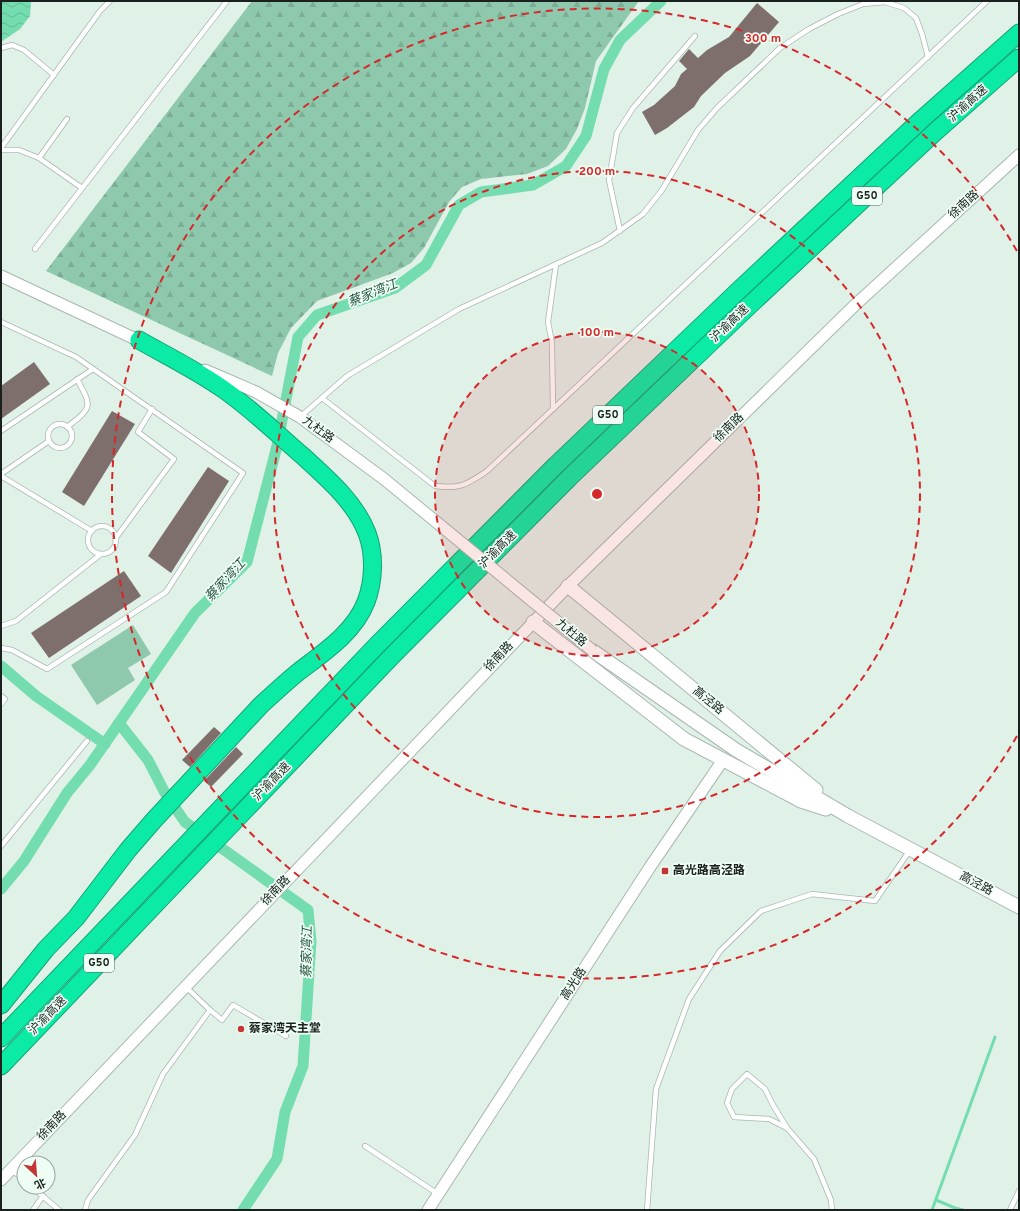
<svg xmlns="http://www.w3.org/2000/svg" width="1020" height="1211" viewBox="0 0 1020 1211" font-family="Overpass,'Noto Sans SC',sans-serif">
<defs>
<pattern id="forest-firs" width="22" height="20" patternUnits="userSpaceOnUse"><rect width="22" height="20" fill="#8fc9ad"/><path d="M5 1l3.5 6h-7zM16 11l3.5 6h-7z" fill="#7bac94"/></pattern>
<pattern id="water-waves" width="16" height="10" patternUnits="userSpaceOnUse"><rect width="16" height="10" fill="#74ddaf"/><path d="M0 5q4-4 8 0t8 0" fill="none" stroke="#64bd96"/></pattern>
</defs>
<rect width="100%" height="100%" fill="#e0f1e8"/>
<!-- forest -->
<path fill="url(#forest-firs)" d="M252,1H639L596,61L585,108L577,129L566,149L548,166L527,174L481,179L462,187L449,202L424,248L411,263L393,273L317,301L291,328L278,353L272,376L46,271Z"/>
<!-- pitch -->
<path fill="#8fc9ad" d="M133,625L151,654L128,668L135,680L97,705L71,665Z"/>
<!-- water -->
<path fill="url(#water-waves)" d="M1,1H31L30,16L20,29L1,42Z"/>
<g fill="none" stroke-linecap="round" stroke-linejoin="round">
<!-- stream -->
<g stroke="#74ddaf" stroke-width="3">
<path d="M936,1200L955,1208L963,1210"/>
<path d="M932,1210L995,1037"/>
</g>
<!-- canal -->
<g stroke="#74ddaf" stroke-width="11">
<path d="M1,666L36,696L105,744"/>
<path d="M1,889L24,861L67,793L90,765L119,723"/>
<path d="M243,1210L277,1159L285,1112L303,1066L311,941L308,910L185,822L165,793L148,760L119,723L195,613L247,562L277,446L298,337L317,315L395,288L426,265L459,205L481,192L533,185L566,166L586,136L604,69L620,40L661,1"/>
</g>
</g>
<!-- building -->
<g fill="#7e6e6c">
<path d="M757,3L779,22L750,56L725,73L701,96L694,107L667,128L655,135L642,112L654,105L675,86L681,74L687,69L679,61L689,49L698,58L707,50L729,37Z"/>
<path d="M34,362L50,384L1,419V386Z"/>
<path d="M112,411L135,424L84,506L62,492Z"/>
<path d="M208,467L229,481L171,573L148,556Z"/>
<path d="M124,571L141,596L49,658L31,633Z"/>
<path d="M214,727L221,733L190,767L182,760Z"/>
<path d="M236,747L243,754L211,787L204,781Z"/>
</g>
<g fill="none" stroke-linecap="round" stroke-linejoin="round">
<!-- service casing -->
<g stroke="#a8b8b0" stroke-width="6">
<g id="service">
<path d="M1,48L12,45L24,50L54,75"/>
<path d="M1,148L100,11L110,1"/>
<path d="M1,150H19L39,158L82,188"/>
<path d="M39,158L67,119"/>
<path d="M620,231L609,180L617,133L633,108L695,36"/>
<path d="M35,249L227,1"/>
<path d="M1,322L76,357L243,473L166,592L47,669L12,650L1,648"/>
<path d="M322,398L435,486C461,489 466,485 487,471L987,1"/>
<path d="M553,409L552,343L548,322L556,264"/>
<path d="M300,417L347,376L459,309L602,243L643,214L662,190L698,130L717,108L780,48L809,29L838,14L863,4L885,2L904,8L916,18L922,34L928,57"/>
<circle cx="60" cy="436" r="12"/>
<path d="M67,427C93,407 92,407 77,379"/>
<path d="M1,431L93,369"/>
<path d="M1,474L49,441"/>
<path d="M1,476L92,531"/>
<circle cx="102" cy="540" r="14"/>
<path d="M115,539L174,459L138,432L152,409"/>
<path d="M1,626L16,621L101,554"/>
<path d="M1,696L5,699L1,704"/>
<path d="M1,846L87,741"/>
<path d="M210,1010L222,1020L233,1005L286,1036"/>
<path d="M787,1128L769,1119L734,1117L727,1103L732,1089L747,1074L765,1089L773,1105L787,1128L814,1159L831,1200L832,1210"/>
<path d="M365,1146L438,1194"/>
<path d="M12,1170L24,1180"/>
<path d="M32,1187L59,1210"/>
<path d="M33,1210L43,1196"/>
<path d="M85,1210L88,1200L135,1135L163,1074L210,1010L186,987"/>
<path d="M647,1210L656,1089L689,999L720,951L761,911L812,894L875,901L910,850"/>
<path d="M1010,1210L1019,1191"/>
</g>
</g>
<!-- tertiary casing -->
<g stroke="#a8b8b0" stroke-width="13">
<g id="tertiary">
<path d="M1,276L144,343"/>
<path d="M205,370L256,392L300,417L384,479"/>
<path d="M1,1180L568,586L855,305L1019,155"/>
<path d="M428,1210L650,867L723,760"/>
</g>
</g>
<!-- secondary casing -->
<g stroke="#a8b8b0" stroke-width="15">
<g id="secondary">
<path d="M568,586L816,790"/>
<path d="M533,622L684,739L801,801L826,809"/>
<path d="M593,651L736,750L848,816L1019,907"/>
</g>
</g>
<!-- motorway casing -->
<g stroke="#11a476" stroke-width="19">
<g id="motorway">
<path d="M1,1005L46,949L76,918L128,850L154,820L261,705C273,694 285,683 297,673C323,653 354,633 366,602C374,581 375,554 367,533C355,502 328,479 304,457C277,434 252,409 223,389C196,370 167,356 139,340"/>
<path d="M1,1038L378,644L556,465L738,291L922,119L1019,33"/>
<path d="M1,1066L391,657L569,478L751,304L935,132L1019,58"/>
</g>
</g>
<!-- service -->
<use href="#service" stroke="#fff" stroke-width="4.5"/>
<!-- tertiary -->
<use href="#tertiary" stroke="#fff" stroke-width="11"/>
<!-- secondary -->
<use href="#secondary" stroke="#fff" stroke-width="13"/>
<!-- motorway -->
<use href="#motorway" stroke="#0ceba6" stroke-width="17"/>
<!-- tertiary-bridge casing -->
<g stroke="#a8b8b0" stroke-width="13" stroke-linecap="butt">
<path id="tertiary-bridge" d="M384,479L593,651"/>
</g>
<!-- tertiary-bridge -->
<use href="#tertiary-bridge" stroke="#fff" stroke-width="11"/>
</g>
<!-- distance rings -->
<circle cx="597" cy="494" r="162" fill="#d62828" fill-opacity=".12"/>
<g fill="none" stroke="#d62828" stroke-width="2" stroke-dasharray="7 5">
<circle cx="597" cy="494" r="162"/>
<circle cx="597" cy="494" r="323"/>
<path d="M1017 736A485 485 0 1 1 1017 251"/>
</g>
<!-- markers -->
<g fill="#c43635" stroke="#eefef5" stroke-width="1.5">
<rect x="661" y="867" width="8" height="8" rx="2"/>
<circle cx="241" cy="1029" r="4"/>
</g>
<g text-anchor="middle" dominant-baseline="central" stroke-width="3.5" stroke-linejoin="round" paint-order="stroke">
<!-- shield labels -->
<g fill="#eefef5" stroke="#5a635e" stroke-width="1">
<rect x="852" y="187" width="30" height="18" rx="3"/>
<rect x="593" y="406" width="30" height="18" rx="3"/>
<rect x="84" y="954" width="30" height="18" rx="3"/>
</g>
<g font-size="11" font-weight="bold" fill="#1a201d">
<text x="867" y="196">G50</text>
<text x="608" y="415">G50</text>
<text x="99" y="963">G50</text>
</g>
<!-- street labels -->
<g font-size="12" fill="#1a201d" stroke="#eefef5">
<text transform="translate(968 104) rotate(-42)">沪渝高速</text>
<text transform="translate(964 205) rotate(-42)">徐南路</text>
<text transform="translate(730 324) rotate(-44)">沪渝高速</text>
<text transform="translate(729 428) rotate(-44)">徐南路</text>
<text transform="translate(318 430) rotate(36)">九杜路</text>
<text transform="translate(498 550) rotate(-45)">沪渝高速</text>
<text transform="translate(571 633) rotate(40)">九杜路</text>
<text transform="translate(499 657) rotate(-46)">徐南路</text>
<text transform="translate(708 701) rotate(39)">高泾路</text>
<text transform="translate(272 782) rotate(-46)">沪渝高速</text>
<text transform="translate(976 884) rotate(28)">高泾路</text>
<text transform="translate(276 891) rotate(-46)">徐南路</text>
<text transform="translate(574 984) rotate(-57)">高光路</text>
<text transform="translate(48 1016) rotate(-46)">沪渝高速</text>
<text transform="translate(52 1126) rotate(-46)">徐南路</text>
</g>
<!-- poi labels -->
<g font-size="12" font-weight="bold" fill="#1a201d" stroke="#eefef5" text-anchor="start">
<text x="673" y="871">高光路高泾路</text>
<text x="249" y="1029">蔡家湾天主堂</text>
</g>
<!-- water labels -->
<g font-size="13" font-style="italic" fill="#285441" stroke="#eefef5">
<text transform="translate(373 294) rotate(-22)">蔡家湾江</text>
<text transform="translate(226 581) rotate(-47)">蔡家湾江</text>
<text transform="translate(308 952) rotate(-89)">蔡家湾江</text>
</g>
</g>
<circle cx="597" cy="494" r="6" fill="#d62828" stroke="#eefef5" stroke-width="2"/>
<g font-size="12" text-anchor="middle" font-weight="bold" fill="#d62828" stroke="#eefef5" stroke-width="3.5" stroke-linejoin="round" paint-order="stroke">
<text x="763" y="42">300 m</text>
<text x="597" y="175">200 m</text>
<text x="597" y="336">100 m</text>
</g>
<!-- border -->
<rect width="1020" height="1211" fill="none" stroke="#1a201d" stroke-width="4"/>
<!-- north arrow -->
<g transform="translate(36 1175) rotate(154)"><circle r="19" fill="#eefef5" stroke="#99a59f"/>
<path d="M0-3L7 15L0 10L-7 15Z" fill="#c43635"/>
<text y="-6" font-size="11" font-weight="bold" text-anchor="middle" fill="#1a201d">北</text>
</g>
</svg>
